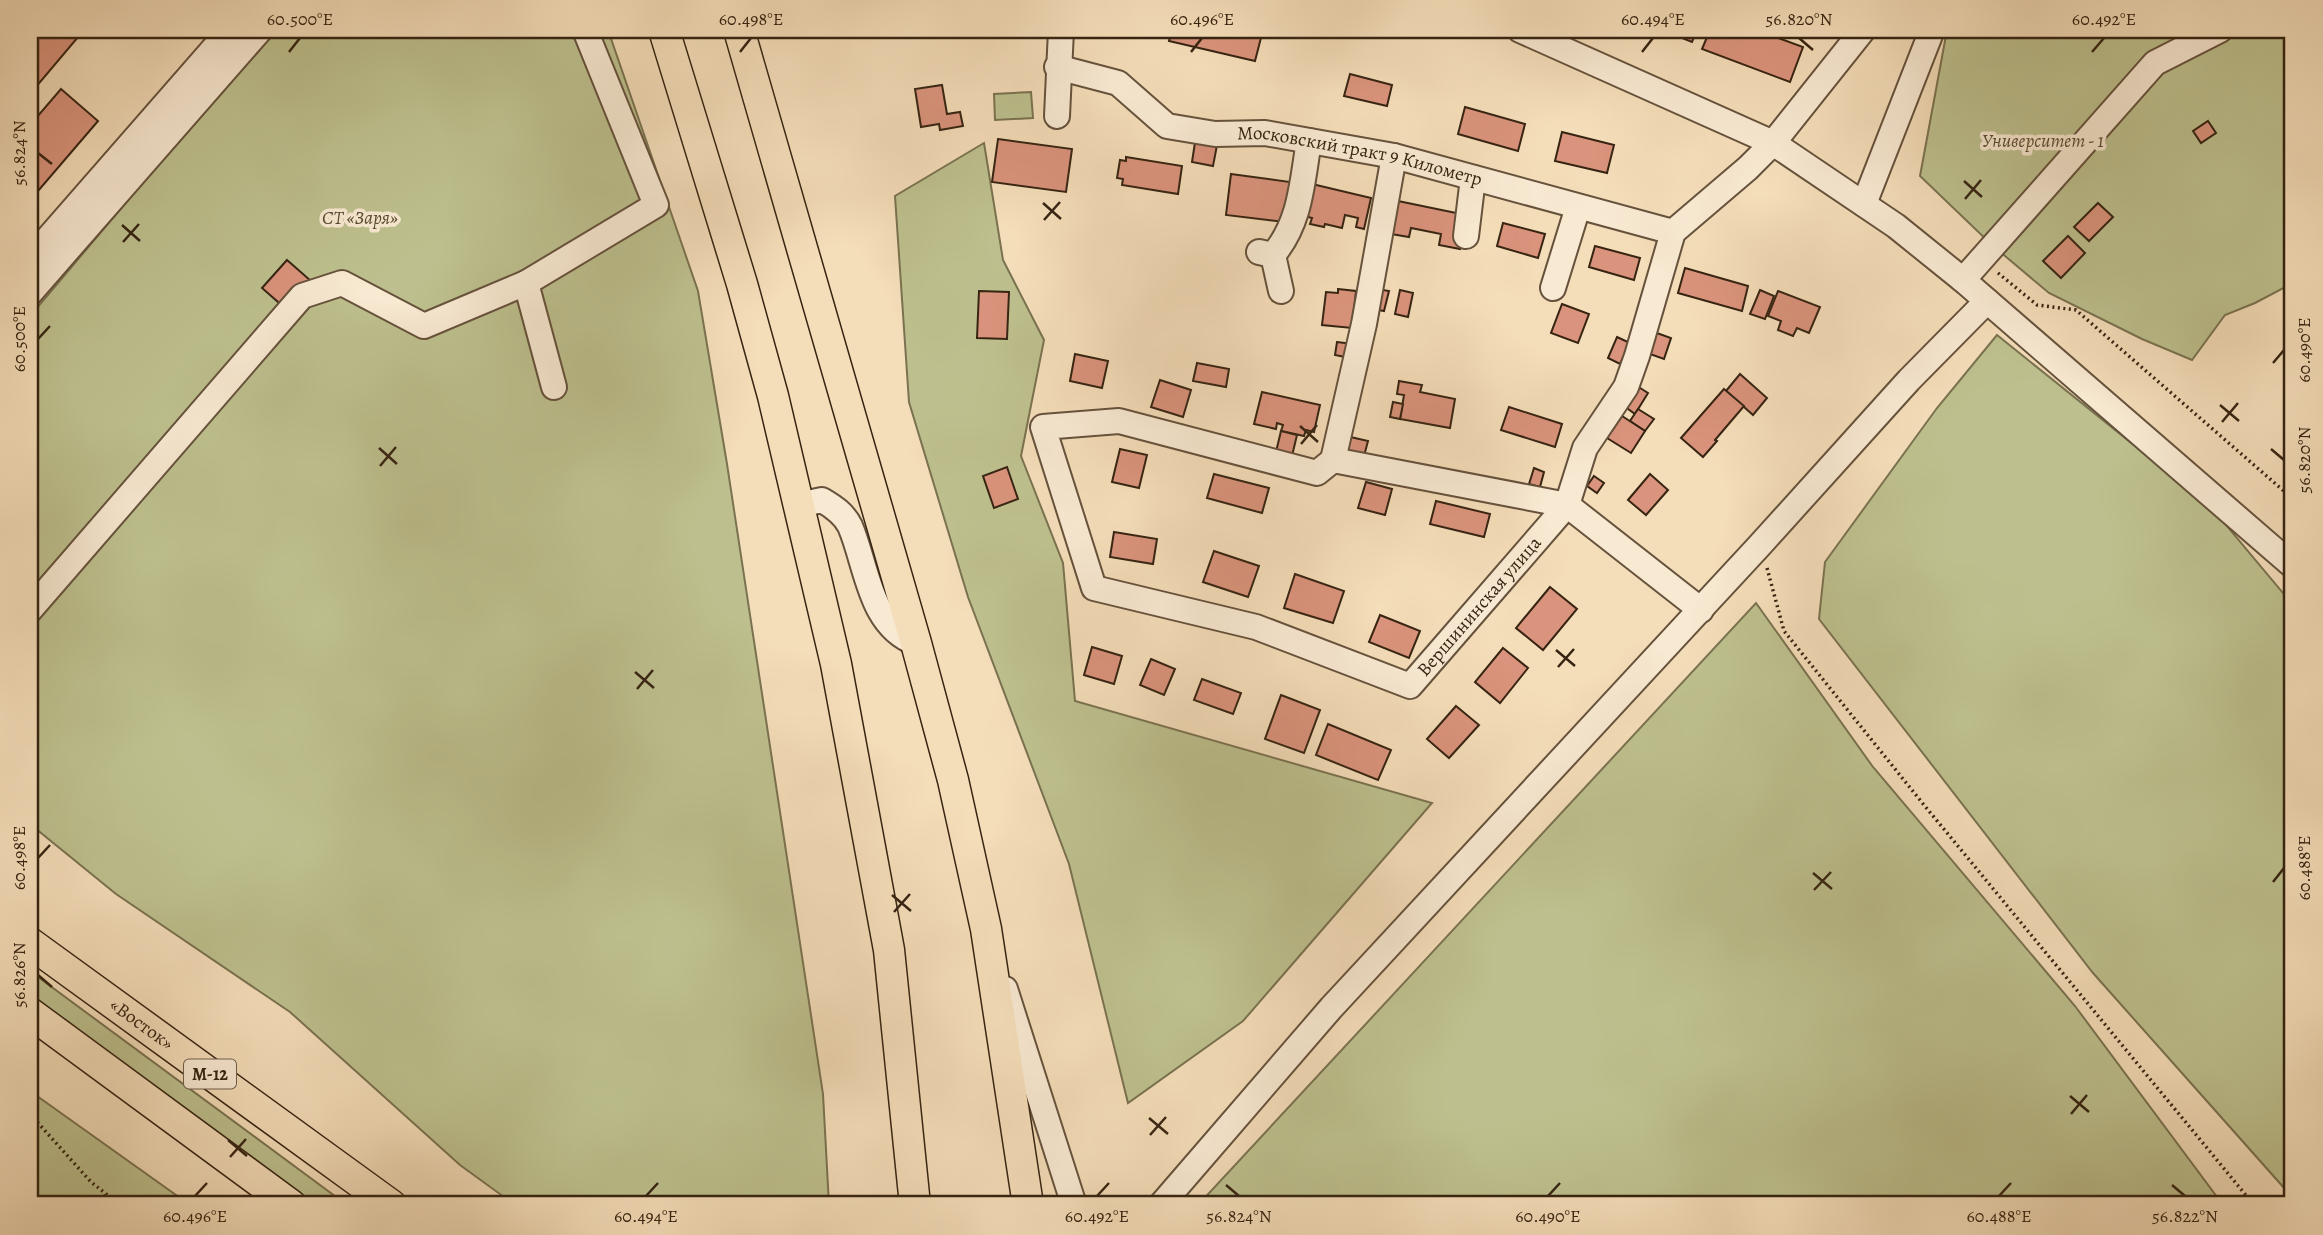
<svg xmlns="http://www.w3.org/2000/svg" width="2323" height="1235" viewBox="0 0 2323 1235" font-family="Alegreya,serif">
<rect width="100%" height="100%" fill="#f4ddb9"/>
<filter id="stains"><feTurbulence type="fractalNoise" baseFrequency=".00286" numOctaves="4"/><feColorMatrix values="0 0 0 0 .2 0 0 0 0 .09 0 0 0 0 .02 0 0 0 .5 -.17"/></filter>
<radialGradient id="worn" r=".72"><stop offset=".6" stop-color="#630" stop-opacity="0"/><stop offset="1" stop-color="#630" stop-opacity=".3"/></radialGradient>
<!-- green -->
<g fill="#bdc08e" stroke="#7a7250" stroke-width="2">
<path d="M272,30H608L698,291L727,464L823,1094L829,1205H515L460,1165L290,1012L116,894L30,824V316Z"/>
<path d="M1947,30H2293V283L2255,303L2225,315L2192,360L2142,339L2049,293L1992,245L1920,176Z"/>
<path d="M1031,92L1033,118L995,120L994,94Z"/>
<path d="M984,143L1003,260L1044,340L1021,456L1063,563L1075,701L1432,803L1243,1021L1128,1103L1069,864L968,597L909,402L895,196Z"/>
<path d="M1997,335L2211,507L2293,605V1198L2093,973L1819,619L1825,562L1937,408Z"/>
<path d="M1756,603L1873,767L2075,1006L2223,1205H1198Z"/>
<path d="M30,971L347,1205H305L30,1003Z"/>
<path d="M30,1091L190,1205H30Z"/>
</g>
<!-- building -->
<g fill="#da937c" stroke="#362412" stroke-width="2">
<path d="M30,30H84L30,94Z"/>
<path d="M1172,30H1263L1255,61L1169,41Z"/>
<path d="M1662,30H1697L1692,42Z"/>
<path d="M1710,30H1772L1770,35L1803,47L1790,82L1702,49Z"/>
<path d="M1350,74L1392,85L1387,106L1344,96Z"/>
<path d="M942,85L947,114L960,112L963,126L940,130L939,124L921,127L915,89Z"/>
<path d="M61,89L98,121L32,198L30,197V125Z"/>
<path d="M1465,107L1525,124L1518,151L1458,134Z"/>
<path d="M2208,121L2216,133L2201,143L2193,131Z"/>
<path d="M1562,132L1614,145L1607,173L1555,161Z"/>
<path d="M1196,136L1218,140L1213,166L1192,162Z"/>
<path d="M998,139L1072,149L1066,192L992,182Z"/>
<path d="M1126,157L1182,166L1178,194L1122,185L1123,179L1117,178L1120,160L1126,161Z"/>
<path d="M1231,174L1290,182L1284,222L1226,215Z"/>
<path d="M1312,184L1371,198L1364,229L1356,227L1358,218L1345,215L1342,228L1325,224L1324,227L1310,224L1312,218L1304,216Z"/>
<path d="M1398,201L1466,215L1460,249L1439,245L1441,234L1411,228L1409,237L1391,234Z"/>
<path d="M2098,203L2113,217L2089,241L2074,227Z"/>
<path d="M1503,223L1545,234L1538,258L1497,246Z"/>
<path d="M2068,236L2085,253L2061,278L2043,261Z"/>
<path d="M1595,246L1640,258L1634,280L1589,267Z"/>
<path d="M287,260L311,281L286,309L262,288Z"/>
<path d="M1685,268L1748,286L1742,311L1678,293Z"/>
<path d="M1338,289L1356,291L1352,328L1322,325L1326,292L1338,293Z"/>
<path d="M1377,289L1389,291L1384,311L1373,309Z"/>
<path d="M1400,290L1413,293L1408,317L1395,314Z"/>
<path d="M1760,290L1774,296L1765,319L1750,314Z"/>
<path d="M979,291L1009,292L1007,339L977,338Z"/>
<path d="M1778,291L1820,307L1809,333L1797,328L1793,336L1778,330L1781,321L1768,316Z"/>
<path d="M1562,304L1589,314L1578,343L1551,333Z"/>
<path d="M1654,332L1671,338L1664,359L1647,353Z"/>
<path d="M1617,337L1630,343L1620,364L1608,358Z"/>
<path d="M1337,342L1353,344L1350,358L1335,355Z"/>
<path d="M1075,354L1108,361L1102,388L1070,381Z"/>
<path d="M1197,363L1229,369L1226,387L1193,381Z"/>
<path d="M1740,374L1767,398L1753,415L1726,391Z"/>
<path d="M1160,380L1191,390L1183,417L1151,407Z"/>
<path d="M1399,381L1422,385L1420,392L1455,399L1450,428L1400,419L1404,395L1397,394Z"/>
<path d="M1637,386L1648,393L1635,414L1624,406Z"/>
<path d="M1724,389L1744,406L1715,440L1717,441L1703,457L1681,438Z"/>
<path d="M1262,392L1320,405L1314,432L1306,430L1304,436L1281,431L1283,425L1277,423L1276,429L1254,424Z"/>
<path d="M1393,402L1403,404L1400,419L1390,417Z"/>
<path d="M1509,407L1562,424L1555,447L1501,430Z"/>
<path d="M1638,409L1654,419L1645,431L1630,421Z"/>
<path d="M1622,416L1645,431L1631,453L1607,438Z"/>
<path d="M1281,431L1297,435L1291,460L1275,456Z"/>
<path d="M1346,436L1368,441L1364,456L1342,451Z"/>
<path d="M1120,449L1147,455L1139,488L1112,482Z"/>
<path d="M1007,467L1018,499L994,508L983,476Z"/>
<path d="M1534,468L1544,472L1540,487L1529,484Z"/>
<path d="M1214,474L1269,488L1262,513L1207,498Z"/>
<path d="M1650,474L1668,490L1646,515L1628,500Z"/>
<path d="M1594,476L1604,483L1597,493L1587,486Z"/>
<path d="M1366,482L1392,489L1385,515L1358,508Z"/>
<path d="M1436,501L1490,514L1484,537L1430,524Z"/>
<path d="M1114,532L1157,539L1153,564L1110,557Z"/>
<path d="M1214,551L1259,566L1248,597L1203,582Z"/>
<path d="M1295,574L1344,591L1333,623L1284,608Z"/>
<path d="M1550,587L1577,609L1543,650L1516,628Z"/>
<path d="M1380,615L1420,631L1409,658L1369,642Z"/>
<path d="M1092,647L1122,656L1114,684L1084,675Z"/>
<path d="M1503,648L1528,668L1500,703L1475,682Z"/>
<path d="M1151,659L1175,669L1164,695L1140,685Z"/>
<path d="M1202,679L1241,693L1233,714L1194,700Z"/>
<path d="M1281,695L1320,710L1304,753L1265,739Z"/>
<path d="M1456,706L1479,725L1449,758L1427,739Z"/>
<path d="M1328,724L1391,750L1378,780L1316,755Z"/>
</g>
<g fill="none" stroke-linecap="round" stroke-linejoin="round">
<!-- minor casing -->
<g stroke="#66523c" stroke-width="28">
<g id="minor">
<path d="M1520,30L1773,143L1896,226L1963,280L2293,566"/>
<path id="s1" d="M1057,67L1118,83L1167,126L1215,134L1265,133L1394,156L1673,232"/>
<path d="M1057,116L1061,30"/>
<path d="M1864,204L1932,30"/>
<path d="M1466,236L1473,178"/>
<path d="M1259,252L1273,255C1301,222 1302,182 1309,141"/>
<path d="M1273,255L1281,291"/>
<path d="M30,259L230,30"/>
<path d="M1963,280L2155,63L2220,30"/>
<path d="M526,283L554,387"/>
<path d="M1553,288L1578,207"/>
<path d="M30,293L260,30"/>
<path d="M1333,460L1364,324L1394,156"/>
<path d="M799,505L822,500C834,507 844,514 850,526C867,565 869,626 916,643"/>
<path d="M30,610L302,296L342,283L424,326L526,283L656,205L585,30"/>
<path id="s2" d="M1701,610L1567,505L1333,460L1317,473L1119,421L1043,427L1094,588L1256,627L1410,686L1567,505L1585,448L1626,387L1637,356L1673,232L1748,168L1773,143L1863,30"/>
<path d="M1005,989L1074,1205"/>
<path d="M1161,1205L1331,1008L1760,545L1909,380L1987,301"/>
</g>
</g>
<!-- major casing -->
<g stroke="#362412" stroke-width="33">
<g id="major">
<path d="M664,30L742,284L773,396L836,664L889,950L915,1205"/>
<path d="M739,30L916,643L953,780L986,929L1028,1205"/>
<path id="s3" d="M30,943L391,1205"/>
<path d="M30,1013L291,1205"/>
</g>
</g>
<!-- path -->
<g stroke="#362412" stroke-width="3.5" stroke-dasharray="2 3.5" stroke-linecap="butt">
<path d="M1998,273L2037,305L2076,310L2293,499"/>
<path d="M1767,568L1784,631L1924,805L2254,1205"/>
<path d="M30,1114L91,1182L120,1205"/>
<path d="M105,1194L109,1205"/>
</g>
<!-- minor -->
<use href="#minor" stroke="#f8e9d2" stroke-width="24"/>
<!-- major -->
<use href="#major" stroke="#f4ddb9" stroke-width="30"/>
</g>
<!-- ticks -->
<path fill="none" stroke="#362412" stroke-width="2.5" d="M1799,38L1813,50M289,52L300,38M740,52L751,38M1191,52L1202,38M1642,52L1653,38M2092,52L2104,38M38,153L52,164M1964,181L1982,197M1965,199L1981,180M1043,203L1061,219M1044,220L1060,202M122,225L140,241M123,242L139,224M38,339L50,326M2273,363L2284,350M2220,405L2239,421M2222,422L2238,403M1300,426L1318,442M1301,444L1317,425M379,448L397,464M2271,449L2284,460M380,466L396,447M1556,650L1575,666M1558,667L1574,649M635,672L654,688M637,689L653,670M38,858L50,845M1813,873L1832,889M2273,882L2284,868M1814,890L1831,872M892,895L911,911M894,912L910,894M38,975L52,987M2070,1096L2089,1112M2071,1114L2087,1095M1149,1118L1168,1134M1150,1135L1166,1117M228,1140L247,1156M230,1157L246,1139M1226,1185L1239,1196M2172,1185L2185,1196M195,1196L207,1183M646,1196L658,1183M1097,1196L1109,1183M1548,1196L1560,1183M1999,1196L2011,1183"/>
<g text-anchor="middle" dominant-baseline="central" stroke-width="7" stroke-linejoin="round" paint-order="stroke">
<!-- shield labels -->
<rect fill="#f8e9d2" stroke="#705f4c" stroke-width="2" x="184" y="1059.5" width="52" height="29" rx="5"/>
<g font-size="18" font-weight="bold" fill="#362412">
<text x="210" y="1074">М-12</text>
</g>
<!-- park labels -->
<g font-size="19" font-style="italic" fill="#584b31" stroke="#f8e9d2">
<text x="2043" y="141">Университет - 1</text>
<text x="360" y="218">СТ «Заря»</text>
</g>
<!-- street labels -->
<g font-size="19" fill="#362412" stroke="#f8e9d2">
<text stroke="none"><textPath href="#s1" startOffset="324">Московский тракт 9 Километр</textPath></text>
<text stroke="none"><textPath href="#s2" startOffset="1316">Вершининская улица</textPath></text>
<text stroke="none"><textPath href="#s3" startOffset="138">«Восток»</textPath></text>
</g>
</g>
<!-- margin -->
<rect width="2323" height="1235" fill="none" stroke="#f4ddb9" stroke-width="77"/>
<rect x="38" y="38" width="2246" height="1158" fill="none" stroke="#362412" stroke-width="2.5"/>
<g font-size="18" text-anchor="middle" fill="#362412">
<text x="300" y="25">60.500°E</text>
<text x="751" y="25">60.498°E</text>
<text x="1202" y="25">60.496°E</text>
<text x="1653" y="25">60.494°E</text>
<text x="1799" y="25">56.820°N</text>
<text x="2104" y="25">60.492°E</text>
<text transform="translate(19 153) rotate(-90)" y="6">56.824°N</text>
<text transform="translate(19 339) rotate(-90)" y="6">60.500°E</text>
<text transform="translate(2304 350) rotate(-90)" y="6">60.490°E</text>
<text transform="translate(2304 460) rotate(-90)" y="6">56.820°N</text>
<text transform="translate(19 858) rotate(-90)" y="6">60.498°E</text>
<text transform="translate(2304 868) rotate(-90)" y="6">60.488°E</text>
<text transform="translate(19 975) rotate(-90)" y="6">56.826°N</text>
<text x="195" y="1222">60.496°E</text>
<text x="646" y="1222">60.494°E</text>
<text x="1097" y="1222">60.492°E</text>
<text x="1239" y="1222">56.824°N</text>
<text x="1548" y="1222">60.490°E</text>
<text x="1999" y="1222">60.488°E</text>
<text x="2185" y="1222">56.822°N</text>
</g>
<rect width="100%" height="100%" filter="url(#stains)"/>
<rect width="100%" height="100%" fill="url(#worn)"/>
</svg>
